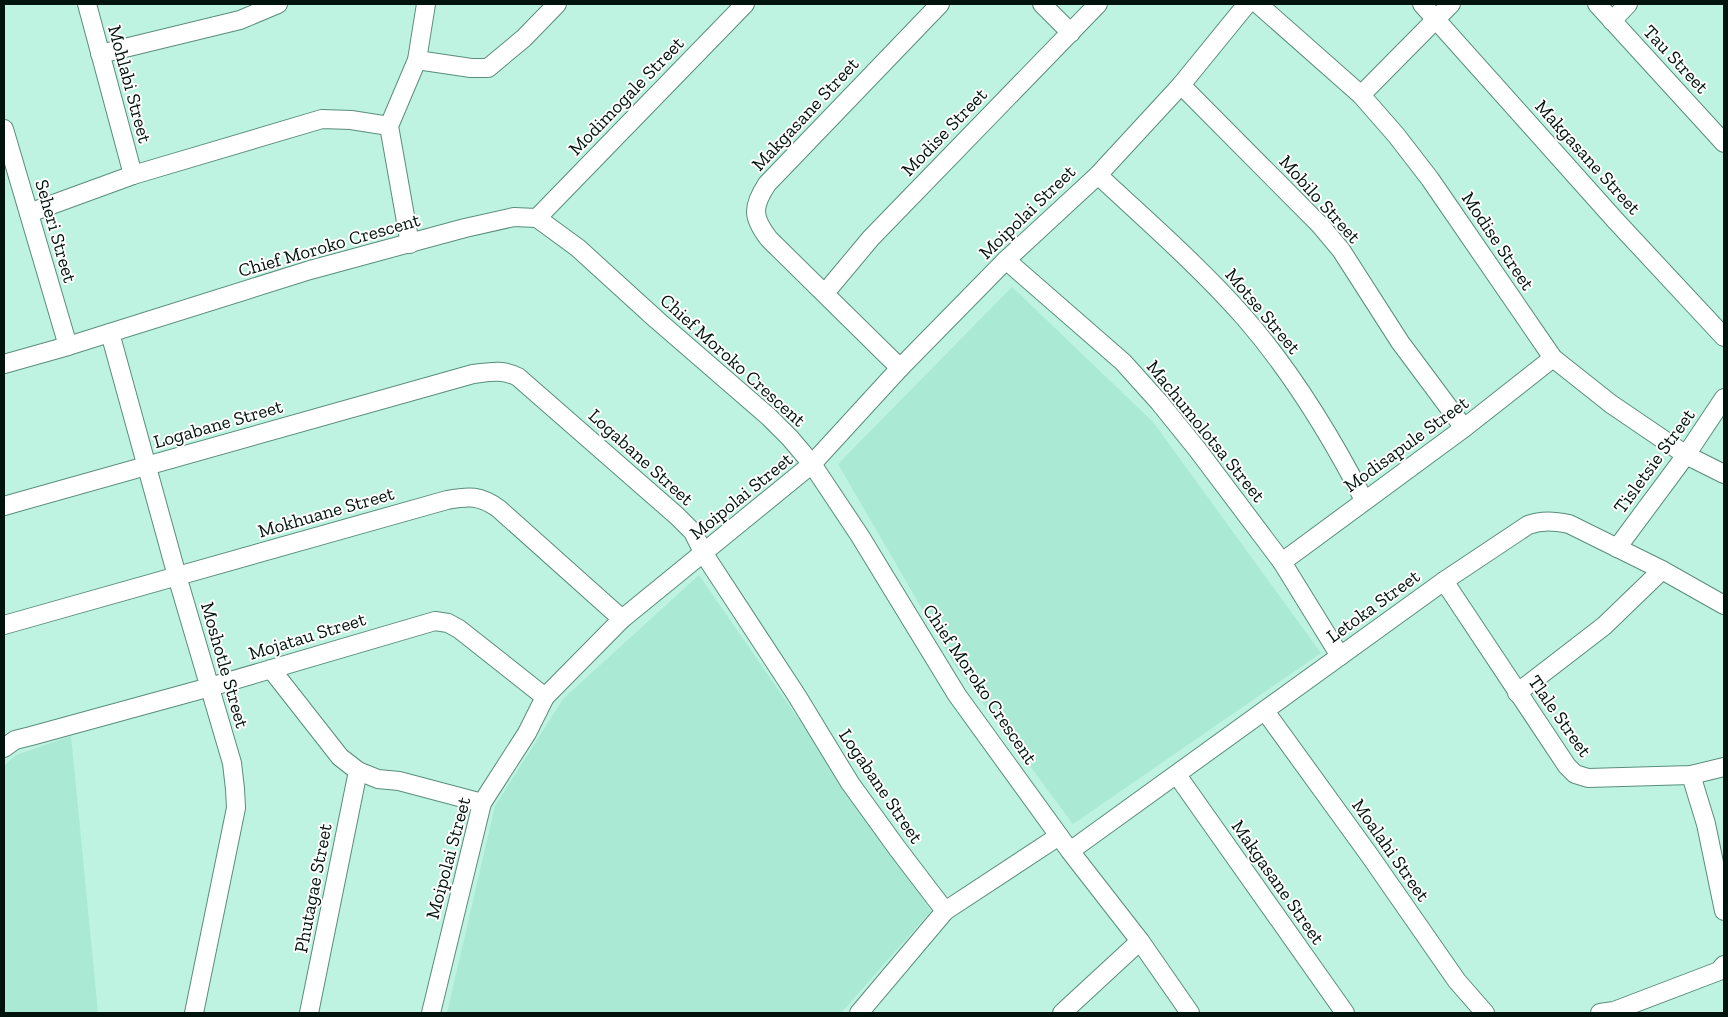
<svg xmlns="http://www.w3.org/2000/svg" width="1728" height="1017" viewBox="0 0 1728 1017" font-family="'Zilla Slab',serif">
<rect width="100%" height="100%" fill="#bdf3e0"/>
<!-- built -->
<g fill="#aae9d3">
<path d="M1012,287L1153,422L1321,653L1073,824L954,664L838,464Z"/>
<path d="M699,575L931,911L841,1013H447L495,806L563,699Z"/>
<path d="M71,736L98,1013H4V766L16,755Z"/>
</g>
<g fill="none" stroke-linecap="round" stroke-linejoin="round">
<!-- minor casing -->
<g stroke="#5a8d7c" stroke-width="20">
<g id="minor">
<path d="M87,4L133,175"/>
<path d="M1042,4L1071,33"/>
<path d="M1258,4L1361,95L1396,135L1430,179L1553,358L1611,404L1686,455L1724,474"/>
<path d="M1422,4L1616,221L1724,337"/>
<path d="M1597,4L1724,143"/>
<path d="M1612,21L1628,4"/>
<path d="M100,54L240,20L278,4"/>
<path d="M417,60L471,68H488L524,38L557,4"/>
<path d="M1181,85L1320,225L1341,250L1400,342L1464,428"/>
<path d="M1361,95L1451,4"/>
<path d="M4,129L68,346"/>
<path d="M1098,175C1147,221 1199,266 1244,317C1292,372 1331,436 1364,500"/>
<path d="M29,213L133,175L322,119L351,120L389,126"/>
<path d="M537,218L745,4"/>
<path d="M410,244L389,126L417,60L426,4"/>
<path d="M1006,260L1123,362L1159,402L1197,449L1282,562L1340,656"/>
<path d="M825,293L871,238L1098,4"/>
<path d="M110,333L177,576L232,763L235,789L236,808L194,1013"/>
<path d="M4,364L68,346L310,270L465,228L514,217L537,218L578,248L657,320L769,417L790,438L812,464L860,536L957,695L1070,851L1140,941L1190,1013"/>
<path d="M900,368L769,239C752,217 752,207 767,184L940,4"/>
<path d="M4,506L473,374C490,372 503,369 518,377L677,516L693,532L704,554L797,696L850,783L897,848L945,911"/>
<path d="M1617,548L1686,455L1724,398"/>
<path d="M1282,562L1464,428L1553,358"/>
<path d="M1444,581L1567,766L1575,774L1588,778L1691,775L1724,767"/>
<path d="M4,625L447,500C469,496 480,495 499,509L622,619"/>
<path d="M271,669L340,757L358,771L378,779L399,781L482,803"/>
<path d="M1517,693L1604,626L1662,570"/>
<path d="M1265,711L1370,856L1457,981L1485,1013"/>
<path d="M4,748L15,740L31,736L210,687L435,621L448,623L459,629L545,697"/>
<path d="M1177,775L1345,1013"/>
<path d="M1691,775L1706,824L1724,911"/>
<path d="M1070,851L1444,581L1528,525C1542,520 1554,521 1569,524L1662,570L1724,605"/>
<path d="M309,1013L358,771"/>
<path d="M431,1013L482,803L527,733L545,697L622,619L812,464L900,368L1006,260L1098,175L1181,85L1247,4"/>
<path d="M859,1013L945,911L1059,836"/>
<path d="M1062,1013L1140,941"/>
<path d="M1600,1013L1614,1011L1719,971L1724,965"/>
</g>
</g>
<!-- minor -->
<use href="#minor" stroke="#fff" stroke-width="18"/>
</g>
<g text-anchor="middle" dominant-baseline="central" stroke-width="4" stroke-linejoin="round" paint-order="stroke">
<!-- street labels -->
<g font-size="19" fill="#01130d" stroke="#fff">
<text transform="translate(1676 59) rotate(47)">Tau Street</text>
<text transform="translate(130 84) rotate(75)">Mohlabi Street</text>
<text transform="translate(626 96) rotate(-46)">Modimogale Street</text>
<text transform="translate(805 114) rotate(-47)">Makgasane Street</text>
<text transform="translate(944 132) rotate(-46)">Modise Street</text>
<text transform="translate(1588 157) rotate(48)">Makgasane Street</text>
<text transform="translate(1320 199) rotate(48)">Mobilo Street</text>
<text transform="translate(1027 212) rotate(-44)">Moipolai Street</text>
<text transform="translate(56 231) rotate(74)">Seheri Street</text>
<text transform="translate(1498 241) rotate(56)">Modise Street</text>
<text transform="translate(329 245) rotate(-16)">Chief Moroko Crescent</text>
<text transform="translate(1263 311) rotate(50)">Motse Street</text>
<text transform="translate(733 360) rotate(42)">Chief Moroko Crescent</text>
<text transform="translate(218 424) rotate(-16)">Logabane Street</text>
<text transform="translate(1206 431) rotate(51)">Machumolotsa Street</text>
<text transform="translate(1406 444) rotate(-36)">Modisapule Street</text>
<text transform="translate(641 457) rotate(42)">Logabane Street</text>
<text transform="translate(1654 461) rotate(-54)">Tisletsie Street</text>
<text transform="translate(741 496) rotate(-39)">Moipolai Street</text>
<text transform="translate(326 512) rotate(-16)">Mokhuane Street</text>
<text transform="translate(1373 606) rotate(-36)">Letoka Street</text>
<text transform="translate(307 636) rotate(-17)">Mojatau Street</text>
<text transform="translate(225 665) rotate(74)">Moshotle Street</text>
<text transform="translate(980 684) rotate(56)">Chief Moroko Crescent</text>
<text transform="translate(1560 716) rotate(55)">Tlale Street</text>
<text transform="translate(881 786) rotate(56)">Logabane Street</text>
<text transform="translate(1391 850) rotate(55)">Moalahi Street</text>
<text transform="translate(448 858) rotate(-75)">Moipolai Street</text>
<text transform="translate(1278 882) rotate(55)">Makgasane Street</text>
<text transform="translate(313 888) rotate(-79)">Phutagae Street</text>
</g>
</g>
<!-- border -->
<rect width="1728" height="1017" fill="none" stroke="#01130d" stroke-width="10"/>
</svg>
